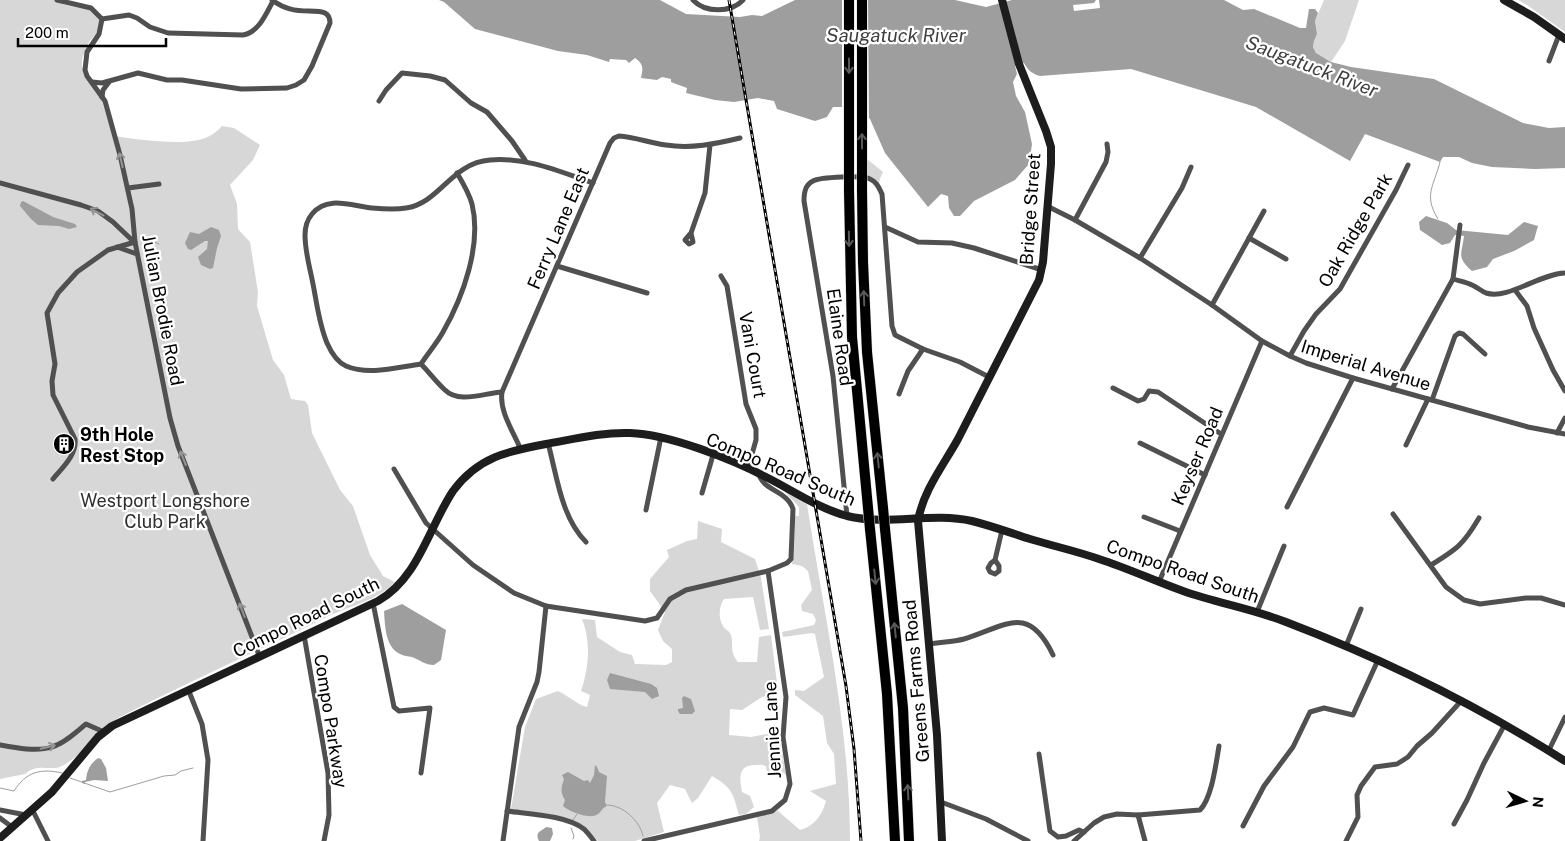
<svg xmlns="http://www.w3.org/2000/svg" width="1565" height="841" viewBox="0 0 1565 841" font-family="'Public Sans',sans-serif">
<rect width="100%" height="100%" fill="#fff"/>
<!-- green -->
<g fill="#d7d7d7">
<path d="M0,0H57L65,5L89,10L96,13L100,20L98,31L89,42L82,59V67L102,101L113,136C138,139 192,149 213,134C216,132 219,129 222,126L234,128L260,145L253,160L230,185L237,204L238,229L250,242L258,292L257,306L273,360L284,375L291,399L305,401L308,405L312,433L340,490L353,506L370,555L383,576L395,582C378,600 352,605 331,615C260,650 188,682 118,718C97,732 85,754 62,766C52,772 38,762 25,774L0,779Z"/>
<path d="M1324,0H1359L1345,41L1331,62L1316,53L1313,47L1314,41L1317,34L1315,21Z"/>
<path d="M1518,0H1565V32L1527,5Z"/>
<path d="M867,159L883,172L876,188L872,183L863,178L865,163Z"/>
<path d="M785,492L807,504C824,615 850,728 850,841H759L760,837L757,817L778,811L800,830C815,826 822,815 826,801L810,791L836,784L834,754L827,743L823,716L795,695V690L804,691L824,677L815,634L812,633L783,637L782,632L814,625L816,620L813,614L802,611L801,605L812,590L808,571L802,566L792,564L794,550L795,516H799V507Z"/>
<path d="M698,521L722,529L721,542L755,559L761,578L769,629L760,630L753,597L724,599C719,606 718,618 723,626C725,630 729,630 731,635C734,647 729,651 738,662H757L759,637L771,635L778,691L762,697L742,710L730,709L729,735L751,737L777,732L779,734L786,775L781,771L767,773L766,766C761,764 758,765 753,765C737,766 740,781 742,792L750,796L754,807L746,814L739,815C733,794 733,788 712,776L698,798L692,803L685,789L670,785L657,803L664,832L635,841H598L584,826L558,816L511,809L525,727L536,699L558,691C569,696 576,704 587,707L590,695L581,691C589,668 591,641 582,619L595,620L597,637L620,652L632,655L635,664L666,665L672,662V649L663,641L658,630L665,612L650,591V579L669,557L667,550L687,541L697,539Z"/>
</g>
<!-- water -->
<g fill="#9e9e9e">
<path d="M439,0H660L686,14L740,17L752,15L762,16L795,0H955L986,7L1012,0H1224L1243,10L1254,9L1300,28H1306L1309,9H1315L1318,13L1315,21L1317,34L1314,41L1313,47L1316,53L1331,62L1351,67L1434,79L1523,123L1549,128L1565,127V168L1535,169L1492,167L1472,163L1459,157H1443L1440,162L1365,134L1350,161L1256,107L1131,69L1040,76C1032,74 1028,70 1024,63L1015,66L1017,74L1013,82L1016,96L1025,112L1032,144L1029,164L1015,180L974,201L960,216H954L949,208L948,196L941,194L928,207L885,153L870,119L856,107H833L827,117L815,121L777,109L774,101L758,98L734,102L715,100L686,93L687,88L671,82V79L662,77L657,80L641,78C643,69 644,64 635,58L629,63L626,60L610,59L609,62L587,55L558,51L475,29L444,2Z"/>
<path d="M23,201L53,217L75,224L77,227L69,229L59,226L38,225L31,219L20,206L21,202Z"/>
<path d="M1426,216L1447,223L1456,230L1508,235L1524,222L1538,226L1534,240L1514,251L1493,259L1487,267L1472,271C1456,257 1462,254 1464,236L1455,235L1450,243L1442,245L1420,230L1419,222Z"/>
<path d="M211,227L219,230L221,236L217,248L213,268L210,269L201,265L198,257L207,249L208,241H205L191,250L188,249L185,243L190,232L199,234Z"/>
<path d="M402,604L446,630L441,660L434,665C425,665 420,660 412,657C408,656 404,656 400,654C385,647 385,625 384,611Z"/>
<path d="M610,673L651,684L657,688L659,696L652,699L645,692L610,689L607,680Z"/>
<path d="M684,696L691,699L695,711L692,714H680L678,711V709L683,708L682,698Z"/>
<path d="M98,758L101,759L106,768L108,781L94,780L85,782V784L82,783V781L86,780C87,770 90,764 98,758Z"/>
<path d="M595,765L597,767L599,772L607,776L605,802L607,806C602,808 602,811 598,814C590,820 570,812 563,806L565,800C560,792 561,788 564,779L562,775L568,772L584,781L588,780L590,783L594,775Z"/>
<path d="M546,827L552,828L553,834L550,841H539C535,832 540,832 546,827Z"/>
</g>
<!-- pier -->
<g fill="#fff">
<path d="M842,0H868L869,124L855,109H842Z"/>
<path d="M1096,0H1099L1100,8L1074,11L1073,5L1094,3Z"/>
</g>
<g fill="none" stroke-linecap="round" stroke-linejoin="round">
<!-- stream -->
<g stroke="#9e9e9e" stroke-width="1">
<path d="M1438,219C1423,195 1434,186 1440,162"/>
<path d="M146,238L159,244"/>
<path d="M70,778L110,792L164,776L175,775L181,771L193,768"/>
<path d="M0,788L14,791C26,772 40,768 62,773"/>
<path d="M607,805C623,805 640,821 643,836"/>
<path d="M573,820L577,814"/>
<path d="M571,828L574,836L573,839"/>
</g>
<!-- highway casing -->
<g stroke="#dbdbdb" stroke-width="11">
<g id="highway">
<path d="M849,190L852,337L868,508"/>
<path d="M862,190L863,262L867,352L883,508"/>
<path d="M870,529L887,694L895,841"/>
<path d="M885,529L903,708L909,841"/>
</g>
</g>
<!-- street -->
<g stroke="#505050" stroke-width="5">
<path d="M57,0L91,8L102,19L99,34L87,52L85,70L87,76L105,101L120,155L132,209L135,242L170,418L178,446L259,655"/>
<path d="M693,0C705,13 731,13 743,0"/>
<path d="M102,19L129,15L137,18L150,27L168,33L243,35C259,32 266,14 273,1"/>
<path d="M1549,61L1559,35"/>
<path d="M92,82L102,83L138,73L167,80H182L241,89L287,88L296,85L304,80L312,66L330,23C330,19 329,15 325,13C321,11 314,11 309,11C295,11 284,9 272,0"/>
<path d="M102,97L103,90L109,82"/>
<path d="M379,101L386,90L402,73L430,76L445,80L471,103L487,112L512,141L525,160"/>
<path d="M0,183L81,205L98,211L113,222L134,242"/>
<path d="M128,188L159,184"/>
<path d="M1047,206L1075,220L1140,258L1212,305L1262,341L1290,356L1306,363L1353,378L1528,427L1565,434"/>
<path d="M1075,220L1106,162L1108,152L1107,144"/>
<path d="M885,227L918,242L952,243L974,248L1042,270"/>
<path d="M691,233L685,240L689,244L693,242L691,233L705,193L710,145"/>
<path d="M1249,238L1286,259"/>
<path d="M117,247L137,254"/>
<path d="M1140,258L1182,188L1191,167"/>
<path d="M557,266L647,293"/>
<path d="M721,276L727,286L746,404L756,429V440L748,468"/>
<path d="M1453,279C1459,281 1466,282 1472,285C1477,287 1481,291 1486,293C1508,300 1539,274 1565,273"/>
<path d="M1515,290L1527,306L1534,328L1553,370L1565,391"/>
<path d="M1212,305L1264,211"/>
<path d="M1290,356L1304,331L1316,314L1340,289L1396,190L1408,165"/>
<path d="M421,364C428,353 437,343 443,332C463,297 482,245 472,204C469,193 463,183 457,173"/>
<path d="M1113,388L1138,401L1144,399L1149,391L1158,392L1221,434"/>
<path d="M1392,389L1453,279L1460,225"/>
<path d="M502,392C484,393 459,404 445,390C436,382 429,372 421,364C398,367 369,376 346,366C337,362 331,352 327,343C319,324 317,304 313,284C310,268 305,252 305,235C305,228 307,220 312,214C327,195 352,206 372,208C383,209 395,210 406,208C440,203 451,163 490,160C527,157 558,171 593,183"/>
<path d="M899,394L908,371L923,349"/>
<path d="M1432,400L1455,336L1459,333L1463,334L1485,354"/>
<path d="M1557,433L1565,418"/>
<path d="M548,443C557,476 561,517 586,542"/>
<path d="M1140,443L1205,475"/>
<path d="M1406,445L1428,399"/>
<path d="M520,448C513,431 499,411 502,392L610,143L614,138L619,136C635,137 650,143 666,145C691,149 715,144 740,138"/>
<path d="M394,469L426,523L473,565L514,593L546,606L645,621L657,618L670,599L686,590L768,571L787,563L791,559L793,509C787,490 763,491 759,474"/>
<path d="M53,479C62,468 77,455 75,439L53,395L52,381L55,364L47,313L58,293L77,272L108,250L135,242"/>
<path d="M702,493L713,455"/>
<path d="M1287,507L1353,378"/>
<path d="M646,510L661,437"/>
<path d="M1393,514L1446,587L1464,600L1480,604L1526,598H1541L1565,605"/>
<path d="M847,516L833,376L804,201C804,193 805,185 813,181C820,177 864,175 870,179C877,182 879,188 882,194L892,326L895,335L923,349L960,362L989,377"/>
<path d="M1144,517L1180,531"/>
<path d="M995,560L991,563L988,568L990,572L995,574L999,571V566L995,560L1002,530"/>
<path d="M1431,565C1457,549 1463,545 1479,518"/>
<path d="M1159,582L1262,341"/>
<path d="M373,603L394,707L399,711L430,708L421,773"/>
<path d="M1257,612L1284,546"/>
<path d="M304,635L328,773L329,815L324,841"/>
<path d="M929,644C940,642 953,642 964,639C1006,626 1028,603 1053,655"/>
<path d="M1346,646L1361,609"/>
<path d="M188,689L202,724L208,760L203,841"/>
<path d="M0,745C16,748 37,752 52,747C65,743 76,732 86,724L104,732"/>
<path d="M1549,750L1565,717"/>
<path d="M1039,754L1050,831L1058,837L1066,836L1079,830L1084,832"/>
<path d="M941,802L986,819L1028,841"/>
<path d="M32,809L48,841"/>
<path d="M0,810L26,815"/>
<path d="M507,811C528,814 566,815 584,829C587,832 591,837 594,841"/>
<path d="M1138,815L1145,841"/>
<path d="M0,818L12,827"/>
<path d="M1454,824L1467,800L1484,763L1505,724"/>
<path d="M1243,826L1264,786L1293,747L1310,712L1324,708L1353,715L1378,660"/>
<path d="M503,841L519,727L537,682L539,672L546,606"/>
<path d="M644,841L772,811L785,800L790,784L783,737L786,697L768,571"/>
<path d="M1074,841L1094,823L1104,817L1117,814L1138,815L1200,810C1212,798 1216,763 1219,746"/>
<path d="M1346,841L1358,817L1357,795L1361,786L1375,767L1397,764L1408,757L1417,746L1432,733L1462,700"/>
</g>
<!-- secondary -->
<g stroke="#1d1d1d" stroke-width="8">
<path d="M1504,0L1534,17L1565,39"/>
<path d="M0,838L52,792L98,737L112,726L378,601C418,579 429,527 453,491C478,457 508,451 546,444C574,439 602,432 630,433C668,434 732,459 766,477C792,490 818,508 847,516C888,526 931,512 972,521C992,526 1011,533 1030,539C1053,546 1076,551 1099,559C1127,568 1155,581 1183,591C1217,603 1253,609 1286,622C1383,659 1477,705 1565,761"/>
<path d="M942,841L937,735L918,521C923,491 943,466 958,439C985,386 1012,333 1039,280L1043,262L1051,164V147L1046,131L1019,64L1002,0"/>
</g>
<!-- highway -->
<use href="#highway" stroke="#000" stroke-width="10"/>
<!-- rail casing -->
<g stroke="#000" stroke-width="3">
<path id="rail" d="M729,0L846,686L854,749L861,841"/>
</g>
<!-- rail -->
<use href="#rail" stroke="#fff" stroke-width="1" stroke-dasharray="4" stroke-linecap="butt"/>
<!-- highway-bridge casing -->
<g stroke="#dbdbdb" stroke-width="11" stroke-linecap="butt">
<g id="highway-bridge">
<path d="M849,0V190"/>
<path d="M862,0V190"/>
<path d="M868,508L870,529"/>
<path d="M883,508L885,529"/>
</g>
</g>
<!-- highway-bridge -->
<use href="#highway-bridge" stroke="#000" stroke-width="10"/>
</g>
<!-- one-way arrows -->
<defs><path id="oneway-shaft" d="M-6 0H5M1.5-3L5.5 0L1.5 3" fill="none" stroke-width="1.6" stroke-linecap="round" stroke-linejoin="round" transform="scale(1.25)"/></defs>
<g stroke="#595959">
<use href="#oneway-shaft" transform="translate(849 66) rotate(90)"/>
<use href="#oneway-shaft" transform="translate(862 141) rotate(-90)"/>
<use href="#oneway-shaft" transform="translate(849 239) rotate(89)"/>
<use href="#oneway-shaft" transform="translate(864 298) rotate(-92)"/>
<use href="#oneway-shaft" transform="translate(878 460) rotate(-96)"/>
<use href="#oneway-shaft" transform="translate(875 577) rotate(84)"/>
<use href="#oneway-shaft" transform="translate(895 630) rotate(-96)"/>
<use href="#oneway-shaft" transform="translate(908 792) rotate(-93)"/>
</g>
<g stroke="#969696">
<use href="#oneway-shaft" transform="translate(121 160) rotate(-103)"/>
<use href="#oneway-shaft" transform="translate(97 212) rotate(-152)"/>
<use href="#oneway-shaft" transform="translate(183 458) rotate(-112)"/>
<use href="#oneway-shaft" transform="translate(242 610) rotate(-111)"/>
<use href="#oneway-shaft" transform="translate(48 747) rotate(-13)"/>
</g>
<!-- icons -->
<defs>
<g id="building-disc" transform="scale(1.125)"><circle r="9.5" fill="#000" stroke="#fff"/><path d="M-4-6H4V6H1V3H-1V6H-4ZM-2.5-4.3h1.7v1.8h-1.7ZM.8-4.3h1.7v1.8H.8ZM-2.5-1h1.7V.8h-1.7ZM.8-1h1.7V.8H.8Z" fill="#fff"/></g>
</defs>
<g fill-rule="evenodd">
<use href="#building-disc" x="64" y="444"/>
</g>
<g text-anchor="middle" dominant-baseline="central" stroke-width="4.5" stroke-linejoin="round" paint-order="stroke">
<!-- street labels -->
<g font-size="18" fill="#000" stroke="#fff">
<text transform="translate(1030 209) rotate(-86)">Bridge Street</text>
<text transform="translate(558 228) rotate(-67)">Ferry Lane East</text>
<text transform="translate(1355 230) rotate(-60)">Oak Ridge Park</text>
<text transform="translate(163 310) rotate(79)">Julian Brodie Road</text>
<text transform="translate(840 337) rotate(82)">Elaine Road</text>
<text transform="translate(753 355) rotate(80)">Vani Court</text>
<text transform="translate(1366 365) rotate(17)">Imperial Avenue</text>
<text transform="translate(1197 456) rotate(-67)">Keyser Road</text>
<text transform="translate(781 469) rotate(23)">Compo Road South</text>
<text transform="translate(1183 571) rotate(19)">Compo Road South</text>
<text transform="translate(306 617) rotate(-26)">Compo Road South</text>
<text transform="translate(916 681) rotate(-95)">Greens Farms Road</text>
<text transform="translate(331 721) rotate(81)">Compo Parkway</text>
<text transform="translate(772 730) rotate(-93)">Jennie Lane</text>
</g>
<!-- poi labels -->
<g font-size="18" font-weight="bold" fill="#000" stroke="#fff" text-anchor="start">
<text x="80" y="434">9th Hole<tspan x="80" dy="21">Rest Stop</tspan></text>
</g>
<!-- park labels -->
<g font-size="18" fill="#2e2e2e" stroke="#fff">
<text x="165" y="500">Westport Longshore<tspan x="165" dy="21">Club Park</tspan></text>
</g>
<!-- water labels -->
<g font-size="19" font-style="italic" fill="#3f3f3f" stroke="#fff">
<text x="896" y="35">Saugatuck River</text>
<text transform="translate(1312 66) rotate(21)">Saugatuck River</text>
</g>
</g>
<!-- north arrow -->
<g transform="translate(1525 801) rotate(95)" stroke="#ffffff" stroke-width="4" paint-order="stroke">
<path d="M0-4L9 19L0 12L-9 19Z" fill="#000000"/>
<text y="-8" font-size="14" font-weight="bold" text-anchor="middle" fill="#000000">N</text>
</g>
<!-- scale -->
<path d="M18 38v8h148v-8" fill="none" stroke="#000000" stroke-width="2.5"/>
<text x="25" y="38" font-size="15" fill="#000000" stroke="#ffffff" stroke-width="4" paint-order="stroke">200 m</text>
</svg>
